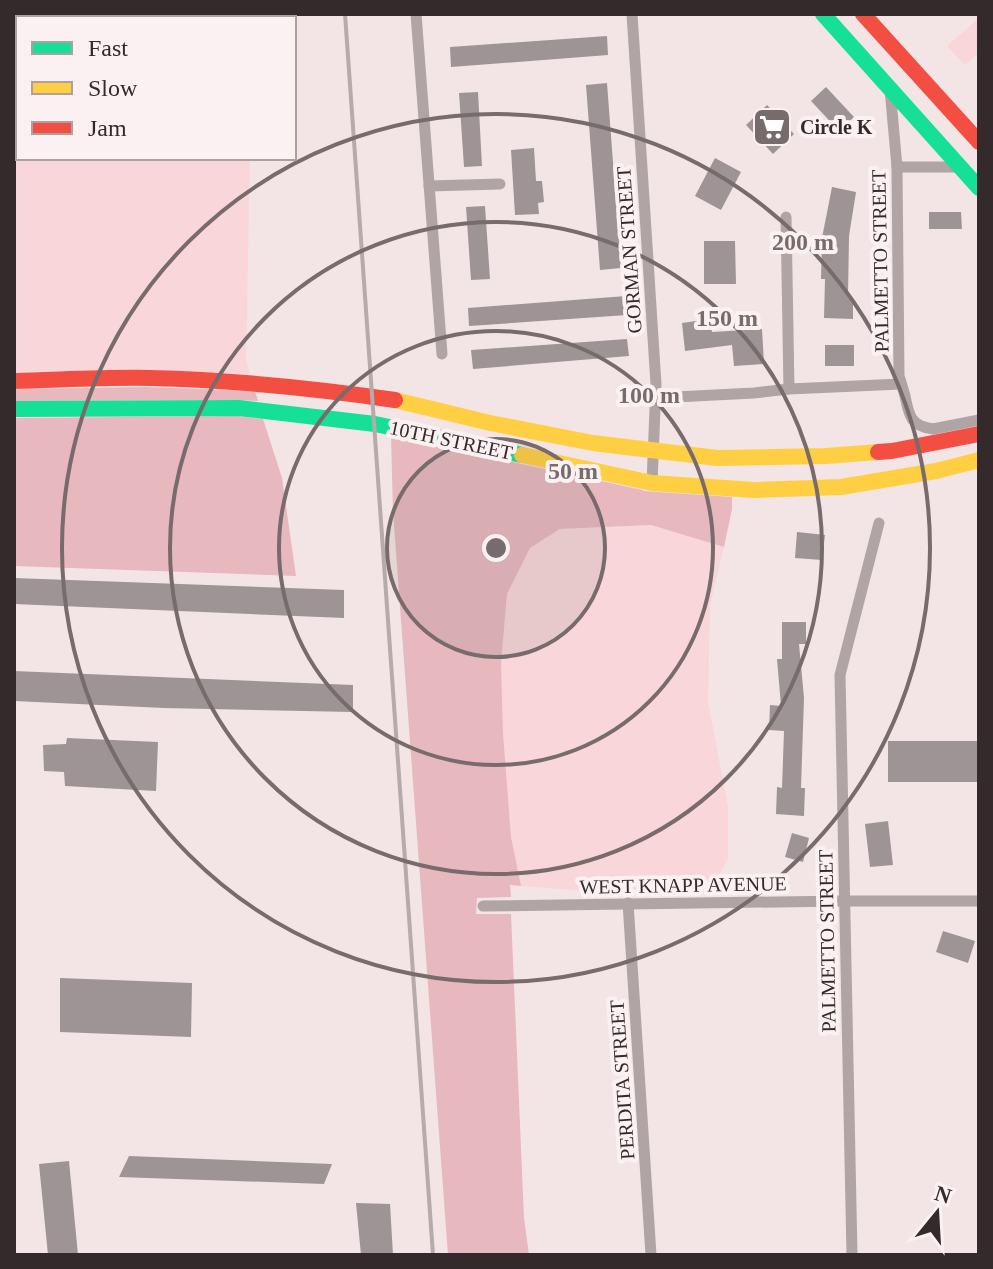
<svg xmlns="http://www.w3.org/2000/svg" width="993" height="1269" viewBox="0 0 993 1269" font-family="Georgia,serif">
<rect width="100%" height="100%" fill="#f3e5e6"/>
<!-- green -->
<g fill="#f8d6d9">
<path d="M14,14H231L232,18H18V158H250L246,360L250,374L148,370L14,372Z"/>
<path d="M979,18V53L965,65L947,46Z"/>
<path d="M651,525L724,547L710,605L708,701L728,808V859L708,894L620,895L601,892L521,886L511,837L503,733L501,665L507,594L530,548L560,529Z"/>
</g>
<!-- forest -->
<g fill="#e7b8bd">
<path d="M147,387L255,391L258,401L240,400L14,401V389Z"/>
<path d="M238,416L263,419L282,478L296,576L14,566V418Z"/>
<path d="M391,436L643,490L644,491L732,497V509L724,547L651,525L560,529L530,548L507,594L501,665L503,733L511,837L521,886L510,885L511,897L477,898L476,914H511L524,1218L529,1255H448L393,512Z"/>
</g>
<!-- building -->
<g fill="#9e9495">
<path d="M607,36L608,55L451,67L450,47Z"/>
<path d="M607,83L621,268L600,270L586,85Z"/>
<path d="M826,87L854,117L839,131L811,101Z"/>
<path d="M478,92L482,166L464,167L459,93Z"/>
<path d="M767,105L794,134L773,154L746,125Z"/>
<path d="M534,148L536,181H542L544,202L538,203L539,214L515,215L511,150Z"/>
<path d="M715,158L741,172L721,210L695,196Z"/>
<path d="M832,187L856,192L849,236L848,298H853V319L824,318L825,279H821L822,238Z"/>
<path d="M485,206L490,279L471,280L466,207Z"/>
<path d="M929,212H961L962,229H929Z"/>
<path d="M704,241H735L736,284H704Z"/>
<path d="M626,296L627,315L469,326L468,308Z"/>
<path d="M710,319L712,332L762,329L764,364L734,366L732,345L685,351L682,323Z"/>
<path d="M627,339L629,356L473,369L471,350Z"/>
<rect x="825" y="345" width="29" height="21"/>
<path d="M797,532L825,535L822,560L795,558Z"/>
<path d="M14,578L344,590V618L14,604Z"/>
<path d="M782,622H806V644H799L804,698L801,788H805L804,816L776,814L777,787L782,788L784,731L769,730L770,705L781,706L777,659H782Z"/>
<path d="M14,671L353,685V712L164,708L14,701Z"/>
<path d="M67,738L158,742L156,791L65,786L64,772L44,771L43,745L66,744Z"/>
<rect x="888" y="741" width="91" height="41"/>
<path d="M888,821L893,865L870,867L865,824Z"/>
<path d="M792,833L809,838L803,862L785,857Z"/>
<path d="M943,931L975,941L968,963L936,952Z"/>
<path d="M60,978L192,983L191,1037L60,1032Z"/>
<path d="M129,1156L332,1164L324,1184L119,1177Z"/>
<path d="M69,1161L78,1255H48L39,1164Z"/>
<path d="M356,1203L390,1204L393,1255H361Z"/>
</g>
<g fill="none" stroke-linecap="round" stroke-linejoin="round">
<!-- street -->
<g stroke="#b1a4a5" stroke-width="11">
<path d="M416,14L442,354"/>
<path d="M632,14L656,384L652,483"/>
<path d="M890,89L897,167L899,376C901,382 903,389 905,396C909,415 910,426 933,429L979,420"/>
<path d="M897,167H960"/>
<path d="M429,186L500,184"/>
<path d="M786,217L789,389"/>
<path d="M656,398L754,393L789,389L901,384"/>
<path d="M628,903L651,1255"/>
<path d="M483,906L844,901H979"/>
<path d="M852,1255L840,675L879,523"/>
</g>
<!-- fast -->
<g stroke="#16e098" stroke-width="16">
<path d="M823,14L979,188"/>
<path d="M14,409L239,408L375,424L522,455"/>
</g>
<!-- slow -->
<g stroke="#ffcf43" stroke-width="16">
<path d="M395,400L490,423L593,443L717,458L826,456L878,452"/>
<path d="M522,455L652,483L754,490L841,487L936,471L979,460"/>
</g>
<!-- jam -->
<g stroke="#f24e42" stroke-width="16">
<path d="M863,14L979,142"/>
<path d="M14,381C59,380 104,377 150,378C232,380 313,388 395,400"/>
<path d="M878,452L892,451L979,434"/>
</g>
<!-- rail -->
<path stroke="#b6aaab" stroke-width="4" d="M345,14L433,1255"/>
</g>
<!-- distance rings -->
<circle cx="496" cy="548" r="109" fill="#776b6c" fill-opacity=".12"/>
<g fill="none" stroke="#776b6c" stroke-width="4">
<circle cx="496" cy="548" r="109"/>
<circle cx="496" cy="548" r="217"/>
<circle cx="496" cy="548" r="326"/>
<circle cx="496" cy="548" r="434"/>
</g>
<!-- icons -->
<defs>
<g id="supermarket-square" transform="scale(2)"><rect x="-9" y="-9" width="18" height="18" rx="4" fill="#776b6c" stroke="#fcf1f2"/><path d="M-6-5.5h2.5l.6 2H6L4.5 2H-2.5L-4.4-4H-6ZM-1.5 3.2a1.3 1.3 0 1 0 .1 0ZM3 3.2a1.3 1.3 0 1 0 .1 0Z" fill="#fff"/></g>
</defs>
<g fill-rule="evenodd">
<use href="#supermarket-square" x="772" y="127"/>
</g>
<g text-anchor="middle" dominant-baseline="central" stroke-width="8" stroke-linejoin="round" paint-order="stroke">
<!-- poi labels -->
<g font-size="20" font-weight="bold" fill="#342a2b" stroke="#fcf1f2" text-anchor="start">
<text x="800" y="127">Circle K</text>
</g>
<!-- street labels -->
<g font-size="20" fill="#342a2b" stroke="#fcf1f2">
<text transform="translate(629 250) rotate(-94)">GORMAN STREET</text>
<text transform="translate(880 261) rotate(-91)">PALMETTO STREET</text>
<text transform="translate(451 440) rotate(12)">10TH STREET</text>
<text transform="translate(683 885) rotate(-1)">WEST KNAPP AVENUE</text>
<text transform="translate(827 941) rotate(-91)">PALMETTO STREET</text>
<text transform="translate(622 1080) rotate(-94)">PERDITA STREET</text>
</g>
</g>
<circle cx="496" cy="548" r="12" fill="#776b6c" stroke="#fcf1f2" stroke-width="4"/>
<g font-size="24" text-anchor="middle" font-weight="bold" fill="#776b6c" stroke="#fcf1f2" stroke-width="8" stroke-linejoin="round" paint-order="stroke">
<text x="803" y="250">200 m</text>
<text x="727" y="326">150 m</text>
<text x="649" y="403">100 m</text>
<text x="573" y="479">50 m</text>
</g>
<!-- border -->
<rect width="993" height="1269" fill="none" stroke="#342a2b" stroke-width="32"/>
<!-- legend -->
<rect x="16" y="16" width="280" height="144" fill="#fcf1f2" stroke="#aca1a2" stroke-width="2"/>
<rect x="32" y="42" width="40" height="12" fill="#16e098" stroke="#aca1a2" stroke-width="2"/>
<text x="88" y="56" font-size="24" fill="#342a2b">Fast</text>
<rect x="32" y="82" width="40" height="12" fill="#ffcf43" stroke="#aca1a2" stroke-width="2"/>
<text x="88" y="96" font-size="24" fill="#342a2b">Slow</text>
<rect x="32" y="122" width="40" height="12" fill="#f24e42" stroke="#aca1a2" stroke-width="2"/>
<text x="88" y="136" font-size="24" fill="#342a2b">Jam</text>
<!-- north arrow -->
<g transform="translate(937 1213) rotate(18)" stroke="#fcf1f2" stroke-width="6" paint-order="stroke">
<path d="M0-6L14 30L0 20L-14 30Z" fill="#342a2b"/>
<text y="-12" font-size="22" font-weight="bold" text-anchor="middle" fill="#342a2b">N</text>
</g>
</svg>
